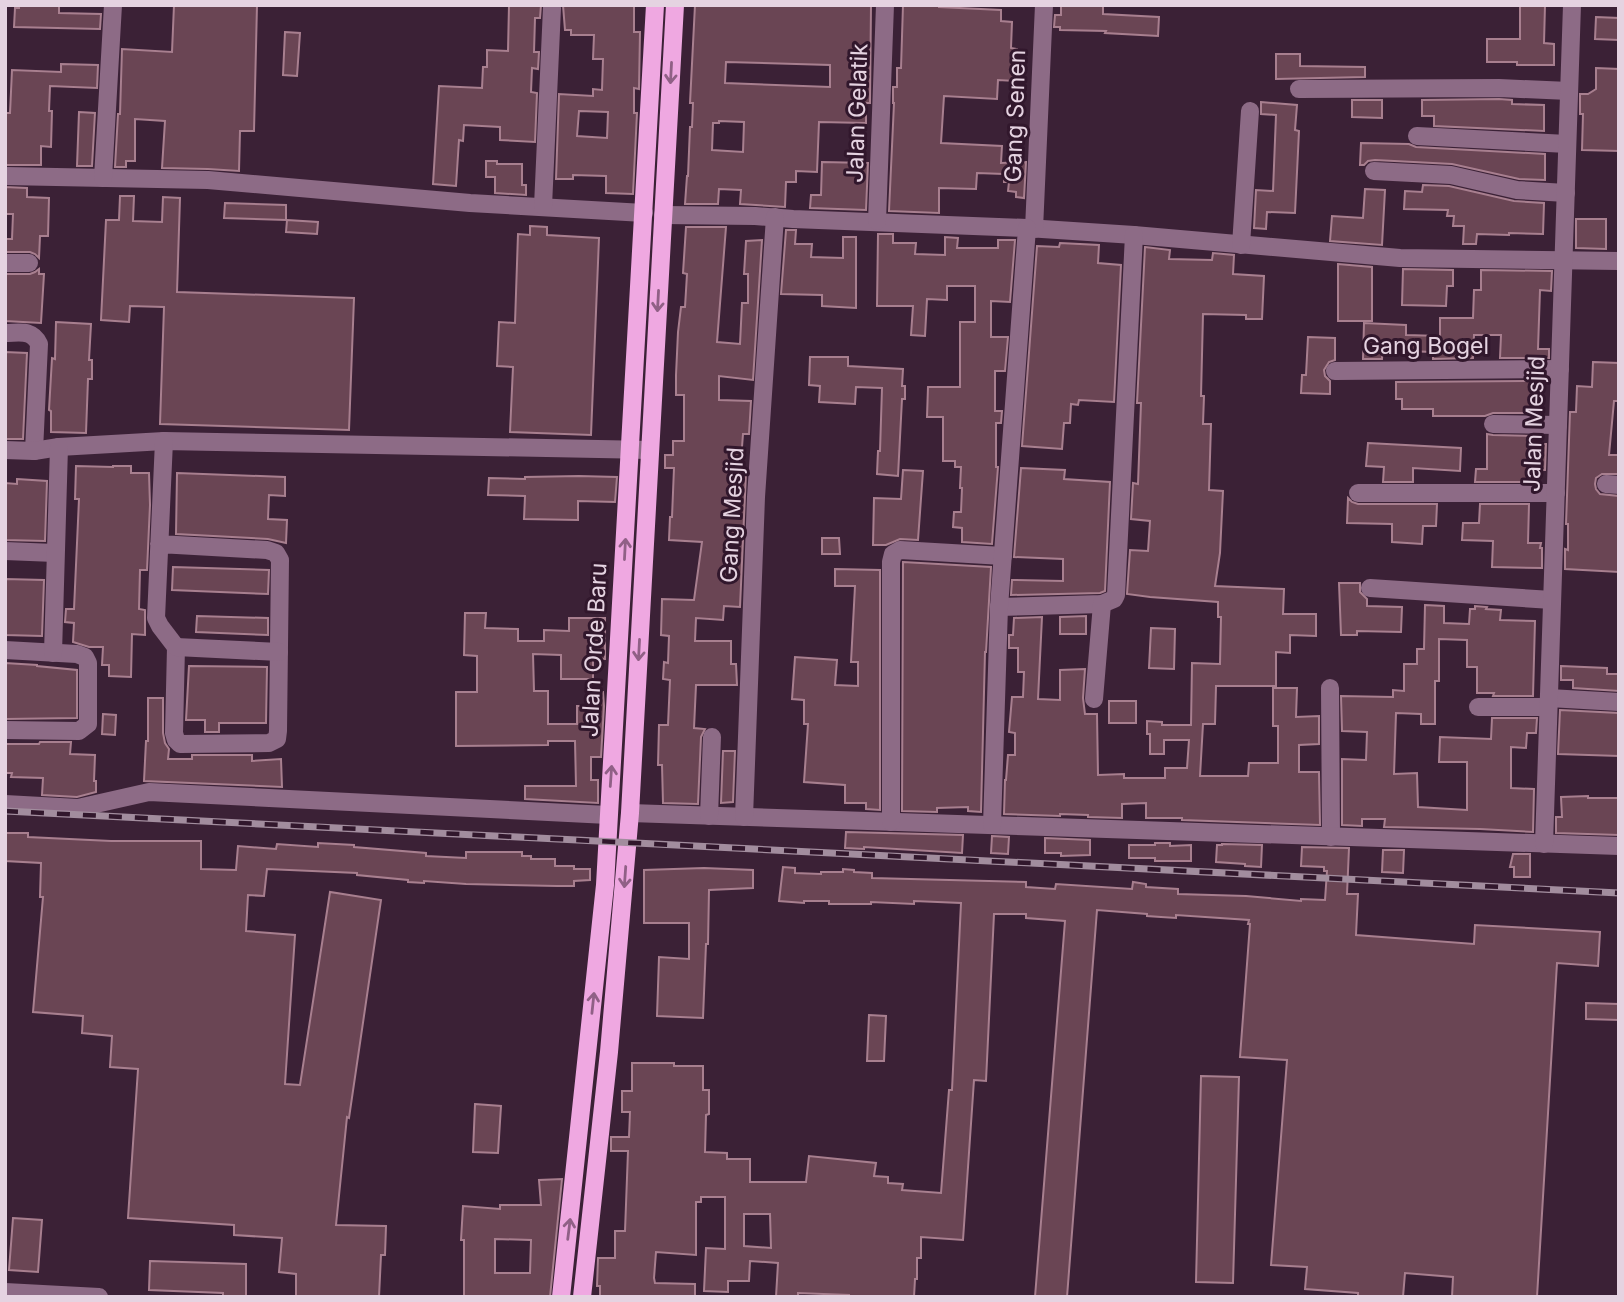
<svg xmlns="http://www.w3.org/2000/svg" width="1624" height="1302" viewBox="0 0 1624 1302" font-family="Inter,sans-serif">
<rect width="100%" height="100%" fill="#3b2136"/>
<!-- building -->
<g fill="#6a4554" stroke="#a87f8f" stroke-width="2" fill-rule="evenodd">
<path d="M19,5H59V13L101,14L100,29L14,27L15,8H19Z"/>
<path d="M174,5H257L254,131H240L239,171L208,169L162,168L165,121L135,119V161H126V167H115L118,114H120L122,49L172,52Z"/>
<path d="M509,5H541L540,18H535L534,52H539L538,69L532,68L531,92L537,93L535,142L500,140V127L464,125L463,141L459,140L456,186L433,184L439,86L482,88L483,67H487V50L508,51Z"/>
<path d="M563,5H634V32H640L639,89L634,88V113H637L633,194L606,193V176L573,175V179H556L559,94L593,96V89L602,90L603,59H593L594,35H571V30H565ZM579,111L608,112L607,138L577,136Z"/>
<path d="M695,5H871L870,103H866V123L819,122L817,172L796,171V182H786L785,207L740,204L741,190L719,189L718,204H685L687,176H688L690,127H692L693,103H690ZM726,62L830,65V87L725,83ZM719,121L744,122L743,152L712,150L713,123H719Z"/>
<path d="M903,5H939V7L1001,10V21L1012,22L1011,48L1017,49L1015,81L998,80L997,99L944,96L941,143L1002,146L1001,163L1026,162L1024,198L1016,197V192L1008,191L1009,182H1004V174L977,173L976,189L939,188V213L889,211L894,103H893V87H897V68H901Z"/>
<path d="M1061,5H1103V14L1159,17L1158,36L1105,33L1106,31L1060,30V27H1054L1055,15H1061Z"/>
<path d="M1520,5H1545L1544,43L1554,44V65H1517V62H1487V39H1520Z"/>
<path d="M1596,17L1619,18V40L1595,39Z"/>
<path d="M285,32L300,33L297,76L283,75Z"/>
<path d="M1276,54H1300V66L1365,67V77L1276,79Z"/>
<path d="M61,64L98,65L97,88L50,86L49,111H52L51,147L41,146V165H5V113H10L12,70L61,72Z"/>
<path d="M1596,68L1619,69V151L1582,150L1583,114H1580V94H1588L1596,89Z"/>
<path d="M1499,99L1512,100V104L1544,105V131L1434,126V116H1422V100Z"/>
<path d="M1352,100H1382V118L1352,117Z"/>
<path d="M1261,102L1297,105L1295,130L1299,131L1295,213L1267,212L1266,229L1254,228L1256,190L1273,191L1276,115L1261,114Z"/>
<path d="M79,112L95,113L92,166H77Z"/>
<path d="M1361,143L1409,144L1416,147L1545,154V180L1519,179L1452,164L1375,160L1368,161L1364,165H1360Z"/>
<path d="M486,161H497V164H522V185H526V195L495,193V177H486Z"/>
<path d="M822,162L868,163L866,210L810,208L811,195H821Z"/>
<path d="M1423,185L1449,186L1514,201L1544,203L1543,234L1509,233V235L1477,234L1476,244H1463L1464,226H1453L1454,216H1447L1448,210L1404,209L1405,191L1422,192Z"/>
<path d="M5,187L27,188V197L49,198L48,236H40L39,258L35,254L30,252H5V239H12L13,214H5Z"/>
<path d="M1365,189L1385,190L1382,245L1330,241L1332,216L1363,218Z"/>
<path d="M120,196H134L133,221L162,222L163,197L180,198L177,292L354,298L349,430L160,424L164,307L130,306L129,322L101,320L106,220H119Z"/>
<path d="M225,203L286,205V220L224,218Z"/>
<path d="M1576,219H1606V249L1576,248Z"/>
<path d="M287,220L318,222L317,234L286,232Z"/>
<path d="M530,226L547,227V235L599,238L591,435L510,432L513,367L497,366L499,322L515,323L518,234L530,235Z"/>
<path d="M686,227H726L717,342L740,344L742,303H748V274H744L746,241L762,240L753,380L719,376V400L751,401L749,434H743L740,473H746L740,607L724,606L723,620L696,618L695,641H731V664H736L737,685H696L694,728L705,729L701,737L698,804L663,803L662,765H658L659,725H668L670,680L663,679L664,662L668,663L669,636L661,635L662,599L694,600L702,542L669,540L670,517H672L674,468H665V455H673V441H684V395H676V375L678,332L681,307H685L687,274L683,273Z"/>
<path d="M786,230H796L795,244H812L811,257L843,258V237H856V308L822,306V295L781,294Z"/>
<path d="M878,234H893V243H916L915,254L945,255V237L958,238L957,248H998V240H1015L1010,302L991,301V337H1008L1005,371H995V411H1002L1001,423H996V467H998L992,544L962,542V528L953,527L954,512H961L962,488H960L961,467H955V461H943V417H927L928,387H960V322H975V286H947V300L927,299L925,336L911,335L913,306H877Z"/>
<path d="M1060,243L1099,245L1098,263L1121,265L1114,402L1079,400L1078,405L1071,404L1070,423H1064L1062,449L1022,446L1037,246L1059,247Z"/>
<path d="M1145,247L1170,250L1169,259L1212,260L1213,253L1234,255L1233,274L1264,276L1262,319H1246V315L1203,314L1201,396H1204L1203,424H1211L1209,490L1223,491L1220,553L1215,586L1284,589L1283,614H1316V636L1290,635V653L1276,652V686H1216L1215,724H1203L1200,776H1248L1249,763H1278V726H1273V688H1297L1296,717L1319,716V744L1299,745V772H1319L1320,825L1182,820V818H1146V803L1122,804V818L1088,817V815L1060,814V816L1004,814L1005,780H1006L1008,755H1015V733L1009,732L1012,697H1023L1024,672H1018V648H1009V635H1013L1014,618L1042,617L1038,699L1060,700V670L1085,669L1083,698L1085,714H1097L1098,775L1124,774V778H1165V768H1187L1189,740H1164V754H1150V734H1147V721L1162,722V725H1191L1192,663L1220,664L1221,617H1218V602L1150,597L1127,594L1130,550L1148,551L1150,521L1131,519L1133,483L1138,484L1141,403H1137Z"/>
<path d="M1338,264L1372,267V321H1338Z"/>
<path d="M39,269V274H44L41,323L5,321V274H30L35,272Z"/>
<path d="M1403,269L1453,270V286H1447L1446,306L1402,305Z"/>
<path d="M1481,270L1552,271L1551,291L1540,290L1538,349H1549V358H1500L1501,335H1474L1473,358L1433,359V352L1406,351L1407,346L1383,345L1382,359H1363L1364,323L1406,325V335L1440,336V318H1473L1474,290H1481Z"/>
<path d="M56,322L91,324L89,360H92V379H88L86,433L51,432V411L49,410L52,358L55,359Z"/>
<path d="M1308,337L1335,338V360L1329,362L1324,370L1325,376L1330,381V394L1301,393L1302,375H1306Z"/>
<path d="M5,352L27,353L23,439H5Z"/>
<path d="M810,357H848V366L903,369L902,386H905V399H902L898,476L877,474L878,451H880L882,388L856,387L855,404L819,402L820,386L809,385Z"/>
<path d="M1593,362L1619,363V401H1614L1609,455H1619V474H1602L1596,478L1595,484L1596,489L1600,494L1619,496V572L1565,569V549L1568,550V524H1566L1570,412H1576L1577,386L1592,387Z"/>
<path d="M1540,381V393H1533V413H1493L1485,416H1433V409H1402V399H1396V382Z"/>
<path d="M1487,434L1493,435L1536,436V444H1546L1545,470H1531V482H1475L1476,469H1487Z"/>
<path d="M1368,443L1461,448L1460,471L1413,468V482H1383L1384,467L1366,466Z"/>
<path d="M76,466L113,467V466H131V473H149L150,505L147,570H140L139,609L145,610V635L132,634L131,677L109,676V665H102L103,647H89L73,642L74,623L65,622L66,609H74L79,499H75Z"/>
<path d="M1021,468L1065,470L1064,479L1110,482L1105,591L1100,593L1011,595L1012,580L1063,581V559L1014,557Z"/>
<path d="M903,470L923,471L918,540L900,539L886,545H873L874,498L901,499Z"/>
<path d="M177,473L285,477V496L269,495L268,519L287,520L286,543L268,539L176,534Z"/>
<path d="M579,476L617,477L615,502L578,501V520L524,519L525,496L488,495L489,478L525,479V477Z"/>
<path d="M17,479L47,481L45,541L5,540V483L17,484Z"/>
<path d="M1348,498L1352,502L1358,504H1437L1436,526H1423L1422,544L1392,542V524L1347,523Z"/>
<path d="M1480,504H1529L1528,543H1541L1540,548H1542V568L1492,567L1493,541L1462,540L1463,523H1479Z"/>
<path d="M822,538H839L840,554H822Z"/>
<path d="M903,562L991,567L986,652H985L981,812L968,811V807L937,808V812L902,811Z"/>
<path d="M173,567L269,570L268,594L172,590Z"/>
<path d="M835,569L880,570V810L866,809V803H845V785L804,782L808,724H804V700L792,699L795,657L837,660L835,685L858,686V662H851L855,586H835Z"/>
<path d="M5,579L44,580L42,636L5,635Z"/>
<path d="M1339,583H1360V592L1367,599V606L1402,607L1401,632L1357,631V635H1341Z"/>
<path d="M1425,605L1444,606V623L1469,624L1470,609H1475V606L1487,607L1486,609L1501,610L1500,620L1535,621L1533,696H1493L1494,693H1477V667H1467V640L1439,639V681H1435V724H1421V714L1396,713L1394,774L1417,773L1418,807L1467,810V762H1439L1440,737L1491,739L1492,718H1537L1536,733H1527L1526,748L1511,747V788L1534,789L1533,832L1480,829L1384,827L1385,819H1362V826L1342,825V759L1366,760L1367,732L1342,731L1341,696L1393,697V690L1404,691V664H1417V649H1424Z"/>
<path d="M465,613H486L485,628L518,629V641H544V630L569,631V618H605V659H593V679H561V655L533,654L534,691H548V724H577V706H589V693L603,692L604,706L601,757H591V780H598V803L525,799V786H576L575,741H548V745L456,746V692H477V656L464,655Z"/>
<path d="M197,616L268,618V635L196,632Z"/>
<path d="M1086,616V634H1060V617Z"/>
<path d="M1151,628L1175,629L1174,669L1149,668Z"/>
<path d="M5,663L37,665V666L77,670V718L5,719Z"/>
<path d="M189,666L267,667L266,723H219V732H205V720H186Z"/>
<path d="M1561,666L1607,668V674H1619V691L1573,688V680H1561Z"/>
<path d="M148,698H163V733L165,743L169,749L168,759H192V755H252V761L281,759L282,787L144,781L146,741H148Z"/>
<rect x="1109" y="701" width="27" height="22"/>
<path d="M1560,710L1619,713V756L1558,754Z"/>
<path d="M103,714L116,715L115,735L102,734Z"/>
<path d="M40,742H71L70,754L95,755L94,781H96V792L77,797L42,795L43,778L11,777L12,773H5V744H39Z"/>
<path d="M723,751H735L733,802L721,803Z"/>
<path d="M1588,796V798H1619V835L1556,833V817H1562L1561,797Z"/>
<path d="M846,832L963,835L962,853L864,847V849L845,848Z"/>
<path d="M5,833H28V837L111,841H201V869L236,870L238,846L276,849L277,844L318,847V843L354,845V847L426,853V856L466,858V852H522V856H531V859H555V866H574V869H590V880L574,881V886H557L466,884L424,881V883L408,882V880L357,875V873L267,869L264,896L248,895L246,931L295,935L285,1084L300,1085L330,892L381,900L349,1118L347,1117L336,1225L386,1226L385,1255H381L379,1297L296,1296V1274L279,1272L282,1238L234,1235V1225L128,1218L138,1069L110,1067L112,1036L82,1033L83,1016L33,1012L43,897H40L41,863L5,861Z"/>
<path d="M992,836L1009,837L1008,854L991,853Z"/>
<path d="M1045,838L1090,840V855L1061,856V853H1045Z"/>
<path d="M1155,843H1170V846L1191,845V861H1155V858H1129V845H1155Z"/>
<path d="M1222,844L1262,845L1261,867L1245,866V864L1216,862L1217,845H1222Z"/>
<path d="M1302,847L1349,848L1347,894H1358L1356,935L1474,944L1475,925L1600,932L1598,966L1557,963L1537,1297H1452L1453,1277L1405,1273L1403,1297H1358V1293L1305,1289L1307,1267L1271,1265L1287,1060L1240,1057L1250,924H1248L1249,920L1176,915V918L1161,917L1147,916V914L1097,910L1067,1297H1035L1065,921L1026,918V914H994L986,1081L974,1080L963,1240L921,1237V1258H917V1279H915L914,1297H849V1295L798,1293V1297H776L778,1263L750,1261L749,1281H728V1292L704,1291L706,1248L725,1249V1197H701V1202H696V1255L656,1252L654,1278L655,1283L695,1284V1297H600V1286H597L598,1258H615V1231H625L628,1151H611V1137H629L630,1112H622V1091H632V1063H674V1066H703V1090H709V1114L706,1115L705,1152L727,1153V1159H750V1182H806L809,1156L876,1163L874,1176L888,1177V1183L903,1184L902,1190L941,1193L949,1090H952L961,903L914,901V904L871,902V904H829V901H804V903L779,901L783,867L795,868V873L821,874V872H843V869L854,870V872L872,873V878L1026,882V887L1055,889L1056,884L1132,889L1133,882L1146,884V887L1178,889V894L1246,896L1301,901V899L1325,900L1327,871H1324V867L1301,866ZM744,1214H770L771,1248L744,1246Z"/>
<path d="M1383,850H1404L1403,873L1382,872Z"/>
<path d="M1513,854H1530V877H1514V867H1510Z"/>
<path d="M704,868L753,870V888L709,890L708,944H706L703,1018L657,1016L659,957L689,959V923H644V870Z"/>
<path d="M1586,1003L1619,1004V1020L1586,1019Z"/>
<path d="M869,1015L886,1016L884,1061H867Z"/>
<path d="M1201,1076L1239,1077L1233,1283L1196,1282Z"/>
<path d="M475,1104L501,1106L498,1153L473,1152Z"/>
<path d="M562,1179L550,1297H464V1240H461L463,1206L500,1209V1205H541L539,1180ZM495,1239L531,1240L530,1273H495Z"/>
<path d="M13,1218L42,1220L38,1272L9,1270Z"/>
<path d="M150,1261L246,1264V1297H223V1293L149,1290Z"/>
</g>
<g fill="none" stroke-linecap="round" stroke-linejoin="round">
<!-- minor -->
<g stroke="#8d6b86" stroke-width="18">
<path d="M1299,89L1499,88L1569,91"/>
<path d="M1417,136L1567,144"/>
<path d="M1374,171L1451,175L1517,190L1566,193"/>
<path d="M5,176L208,180L470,203L644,213"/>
<path d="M103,178L113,5"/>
<path d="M543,206L552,8"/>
<path d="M663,215L755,216L793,219L1027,228L1134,235L1400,258L1619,261"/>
<path d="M877,221L885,5"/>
<path d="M1034,229L1044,5"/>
<path d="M1241,245L1250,111"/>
<path d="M5,263H29"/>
<path d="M5,333C20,333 32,329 39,344L34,451"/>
<path d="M1335,371L1560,369"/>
<path d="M1493,424L1558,425"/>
<path d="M5,450L34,451L59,447L164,441L650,450"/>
<path d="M1606,484L1619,485"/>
<path d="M1358,493H1556"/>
<path d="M159,544L267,550L276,553L280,560L278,731L277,739L269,743L180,744L176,740L174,733L176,647L160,626L156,618L164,441"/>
<path d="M5,551L55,553"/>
<path d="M1370,588L1552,600"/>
<path d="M999,607L1102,604L1114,599L1116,595L1134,235"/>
<path d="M176,647L279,652"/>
<path d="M5,650L77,654L85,657L88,663V724L79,731L5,730"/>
<path d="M53,653L59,447"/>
<path d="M1330,688L1331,837"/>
<path d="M1549,698L1619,702"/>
<path d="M1094,699L1102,604"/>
<path d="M1478,707H1548"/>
<path d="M5,804L78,808L149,792L608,815"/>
<path d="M630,813L1619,846"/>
<path d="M709,816L712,737"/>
<path d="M744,817L756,497L775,217"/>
<path d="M891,822V562L893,554L900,550L1003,556"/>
<path d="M992,825L999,607L1027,228"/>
<path d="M1544,844L1572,5"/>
<path d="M5,1292L99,1297"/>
</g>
<!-- major -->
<g stroke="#efa8e1" stroke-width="18">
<path d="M561,1297L605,885L655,5"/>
<path d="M582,1297L609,1052L630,813L675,5"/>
</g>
<!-- rail casing -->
<g stroke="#a28d9e" stroke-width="7">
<path id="rail" d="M5,811L1619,893"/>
</g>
<!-- rail -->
<use href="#rail" stroke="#31172c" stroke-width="4.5" stroke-dasharray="13" stroke-linecap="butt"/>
</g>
<!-- one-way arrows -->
<defs><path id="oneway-shaft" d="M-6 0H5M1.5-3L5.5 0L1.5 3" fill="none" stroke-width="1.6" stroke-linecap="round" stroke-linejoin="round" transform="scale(1.75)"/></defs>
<g stroke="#906086">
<use href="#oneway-shaft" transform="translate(671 73) rotate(93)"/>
<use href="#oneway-shaft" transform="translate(658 301) rotate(93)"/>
<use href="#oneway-shaft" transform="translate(625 549) rotate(-87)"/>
<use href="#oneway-shaft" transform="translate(639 650) rotate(93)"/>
<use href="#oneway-shaft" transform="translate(611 776) rotate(-86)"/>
<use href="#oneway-shaft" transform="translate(625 877) rotate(94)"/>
<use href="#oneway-shaft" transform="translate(593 1003) rotate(-84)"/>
<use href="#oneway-shaft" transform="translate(569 1229) rotate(-83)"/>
</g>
<g text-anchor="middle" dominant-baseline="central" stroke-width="6" stroke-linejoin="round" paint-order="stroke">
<!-- street labels -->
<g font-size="23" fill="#e5d3e1" stroke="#31172c">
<text transform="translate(857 113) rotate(-88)">Jalan Gelatik</text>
<text transform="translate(1015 116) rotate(-88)">Gang Senen</text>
<text x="1426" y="346">Gang Bogel</text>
<text transform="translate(1534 424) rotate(-88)">Jalan Mesjid</text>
<text transform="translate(732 515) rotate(-87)">Gang Mesjid</text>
<text transform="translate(594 650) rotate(-87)">Jalan Orde Baru</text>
</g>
</g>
<!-- border -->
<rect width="1624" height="1302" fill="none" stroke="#e5d3e1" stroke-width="14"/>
</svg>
